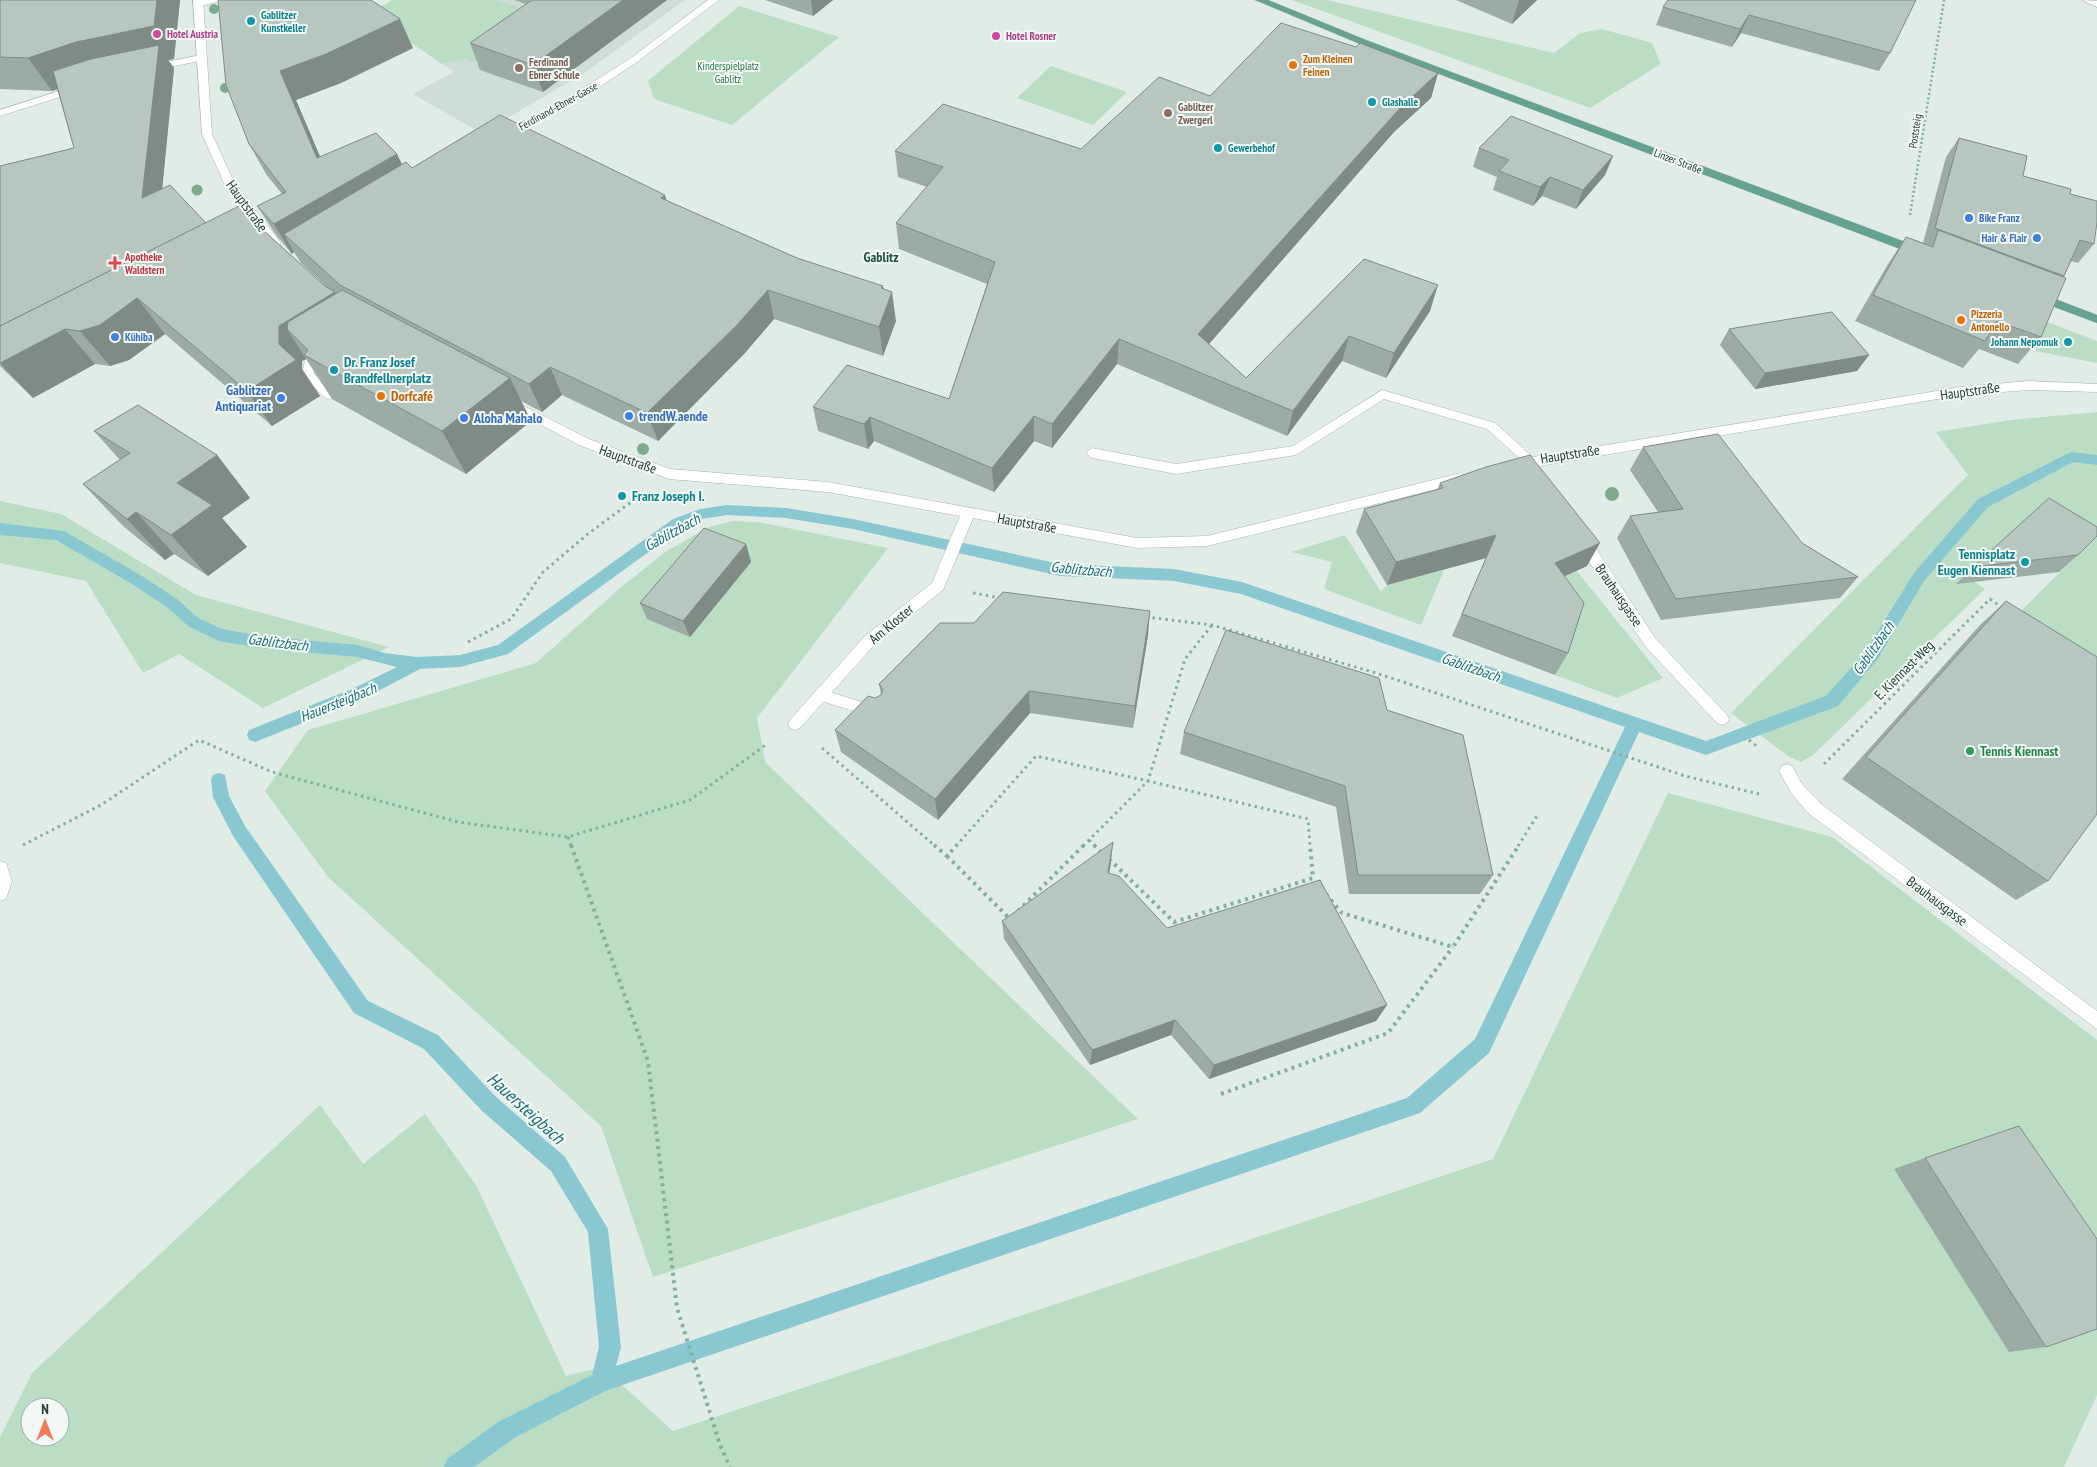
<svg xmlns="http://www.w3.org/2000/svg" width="2097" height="1467" viewBox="0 0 2097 1467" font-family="'PT Sans Narrow',sans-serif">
<rect width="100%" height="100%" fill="#e2ece7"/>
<!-- built -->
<path fill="#d0dcd6" d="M392,0H685L583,74L481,133L413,94L454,72L369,14Z"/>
<!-- green -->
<g fill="#bbddc3" fill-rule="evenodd">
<path d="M392,0H496L545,15L474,62L465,59L442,64L369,14Z"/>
<path d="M1292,0H1327L1554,53L1580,33L1602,29L1652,43L1661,64L1590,108Z"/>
<path d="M739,6L839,37L732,125L654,99L648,81Z"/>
<path d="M1051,66L1127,92L1093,125L1017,98Z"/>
<path d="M2047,322L2097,341V363L2035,351Z"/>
<path d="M2097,412V700L1997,635L2084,548L1966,576L1985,589L1813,755L1801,762L1788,756L1731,713L1968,475L1936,432L2011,420Z"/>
<path d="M0,501L61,514L196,595L389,647L263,708L179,654L143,673L86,581L0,563Z"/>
<path d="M732,521L758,522L888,548L757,718L765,762L1138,1119L653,1277L601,1126L328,877L265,791L308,730L536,663L619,589L665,552L709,527Z"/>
<path d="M1345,535L1381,592L1387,585L1444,570L1421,625L1324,589L1332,562L1292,552Z"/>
<path d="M1576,570L1663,678L1617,698L1555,675L1568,634L1543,586Z"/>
<path d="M1668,793L1832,837L2097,1040V1395L2064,1467H0V1437L32,1373L320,1105L363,1164L425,1114L476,1185L566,1376L602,1367L673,1431L1493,1159ZM30,1407H60V1437H30Z"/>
</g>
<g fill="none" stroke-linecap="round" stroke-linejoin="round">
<!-- stream -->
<path fill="#8ac8d1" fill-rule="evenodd" d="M2071,452L2097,455V465L2073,462L1988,507L1924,581L1877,660L1838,706L1706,755L1639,732L1489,1053L1420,1113L605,1391L514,1438L474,1467H444L447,1459L498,1422L592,1375L599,1347L588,1232L551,1171L482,1111L424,1049L354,1013L233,836L213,797L211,780L213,775L219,773L225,775L229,796L245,826L368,1001L438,1035L496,1097L565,1157L608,1229L621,1347L616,1366L1407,1098L1475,1039L1625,727L1241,594L1174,581L1060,576L853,529L786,518L727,515L702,519L683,527L508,654L460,667L420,669L363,699L255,742L249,740L247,735L249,730L352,689L397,667L357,657L260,648L219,641L188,626L167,607L132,584L56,540L0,535V523L64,531L142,576L177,599L198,618L222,629L260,636L357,645L385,653L417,657L460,655L498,645L673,519L700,509L727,505L786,508L853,519L1060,564L1174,569L1242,582L1706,741L1826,696L1865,652L1914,573L1978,499Z"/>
<!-- service casing -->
<g stroke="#a5b4ae" stroke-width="1">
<g id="service">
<path d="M204,0H223L198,7L193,4Z"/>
<path d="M201,55L206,58L204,60L151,71L146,68L151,65Z"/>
<path d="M78,85L82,86V90L0,116V110Z"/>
<path d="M325,349L331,353L315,365L314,374L335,395L329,399L325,398L302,375L305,360Z"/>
<path d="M1382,390L1495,423L1537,461L1531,466L1526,464L1487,429L1384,399L1296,455L1176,474L1092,458L1086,453L1092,448L1176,464L1293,446Z"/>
<path d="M820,689L881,708L883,712L881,716L876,718L815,699L813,695L815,691Z"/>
</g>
</g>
<!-- minor casing -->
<g stroke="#a5b4ae" stroke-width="1">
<g id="minor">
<path d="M193,0H203L212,134L234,182L280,242V248H272L224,183L202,134Z"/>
<path d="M708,0H719L637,62L592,92L508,138L504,139L499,136L584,88L631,58Z"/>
<path d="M2082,0L2097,1V7Z"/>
<path d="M2029,381L2097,384V392L2029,390L1961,395L1515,470L1509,465L1515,460L1961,387Z"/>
<path d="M508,398L589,439L670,469L828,482L1137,538L1207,536L1461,473L1468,478L1461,483L1207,546L1137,548L973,518L943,590L875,644L800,728L795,730L790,728L788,724L790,720L865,636L932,583L960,516L828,492L669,479L579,445L504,405L502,402Z"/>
<path d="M1582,534L1587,535L1655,638L1727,715L1729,719L1727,723L1722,725L1717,723L1645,646L1577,543L1575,539Z"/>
<path d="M1787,764L1792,766L1802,784L1820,803L2097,1011V1029L1808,813L1792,794L1779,771L1782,766Z"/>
<path d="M0,861L6,863L12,881L6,899L0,901Z"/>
</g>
</g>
<!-- primary casing -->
<g stroke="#c1c9c6" stroke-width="1">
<g id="primary">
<path d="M1255,0H1268L1366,40L1924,249L1926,252L1920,256L1916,255L1360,44Z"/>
<path d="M2037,292L2097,315V323L2033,299L2031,296Z"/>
</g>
</g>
<!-- path-far2 -->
<path stroke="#82b0a0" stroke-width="2.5" stroke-dasharray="2 2.5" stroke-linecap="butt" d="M1910,215L1944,0"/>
<!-- path-far1 -->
<g stroke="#82b0a0" stroke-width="3" stroke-dasharray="2.5 4" stroke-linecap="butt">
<path d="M973,593L1001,598"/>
<path d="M1146,617L1212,625L1376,673L1685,776L1759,794"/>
<path d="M468,642L511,619L543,572L589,533L638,497"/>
<path d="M1749,740L1759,748"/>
<path d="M822,748L935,846"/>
<path d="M1824,764L1990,599L2000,606"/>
<path d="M568,837L571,846"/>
<path d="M1089,840L1095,846"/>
<path d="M23,845L101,805L199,740L272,772L458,822L568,837L690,800L767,744"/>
<path d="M956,846L1036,756L1148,781L1185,659L1212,625"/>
<path d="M1083,846L1148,781L1308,819L1310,846"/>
<path d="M1518,846L1537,816"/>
</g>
<!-- path -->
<g stroke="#82b0a0" stroke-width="4" stroke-dasharray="3 4.5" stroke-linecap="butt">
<path d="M571,845L648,1061L677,1308L720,1445L730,1467"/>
<path d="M934,845L947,856L957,845"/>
<path d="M1094,845L1102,853"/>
<path d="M947,856L1010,919"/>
<path d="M1109,859L1174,922L1313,878L1310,845"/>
<path d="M1326,894L1342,913L1453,947L1519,845"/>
<path d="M1018,911L1084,845"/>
<path d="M1221,1094L1388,1033L1453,947"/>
</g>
<!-- service -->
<use href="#service" fill="#fff" fill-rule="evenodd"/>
<!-- minor -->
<use href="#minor" fill="#fff" fill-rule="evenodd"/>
<!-- primary -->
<use href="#primary" fill="#66a291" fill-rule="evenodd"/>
</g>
<!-- trees -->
<g fill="#7eaa8e">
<circle cx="214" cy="9" r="5"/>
<circle cx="225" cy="88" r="5"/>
<circle cx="197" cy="190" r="5.5"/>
<circle cx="643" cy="449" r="6"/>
<circle cx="1612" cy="494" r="7"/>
</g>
<!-- wall -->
<g fill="#9daba5">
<path d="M0,0H180L174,59L168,60L174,68L162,189L206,223L263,230L325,286L329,289L301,263L294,252L292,254L276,235L257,206L282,194L266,174L249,144L226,85L413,48L341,83L296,100L320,157L397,154L402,165L412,168L667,201L797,258L884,289L896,321L883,356L774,319L744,354L658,441L562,395L542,412L521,401L531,421L466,474L332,399L306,359L302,361V369L320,396L272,426L165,334L129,360L110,366L95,364L33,398L0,366V166L74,148L57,89L52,91L0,89Z"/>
<path d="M514,0H667L543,92L480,70L470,43L526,4Z"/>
<path d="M765,0H833L813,16Z"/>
<path d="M1456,0H1537L1512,24Z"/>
<path d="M1916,0L1890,53L1879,71L1741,33L1732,47L1656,25L1663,7Z"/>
<path d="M1438,73L1431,98L1394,132L1209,344L1246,378L1364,259L1430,311L1386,378L1342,361L1287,436L1117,364L1052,448L1034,441L994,492L874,441L868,449L818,431L813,407L949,399L987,284L899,249L896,223L927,187L898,177L895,151L1081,149L1210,96Z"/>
<path d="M1959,138L2023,176L2070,194L2094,244L2078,263L2071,261L2063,277L2041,337L2018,364L1979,349L1963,368L1855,321L1888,264L1906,237L1923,243L1946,157Z"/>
<path d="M1479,148L1613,156L1605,175L1576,209L1542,196L1533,206L1493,190L1497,177L1473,167Z"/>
<path d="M1729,329L1869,355L1857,371L1755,389L1720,345Z"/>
<path d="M94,431L217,455L250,498L222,518L247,547L208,576L174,554L165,560L123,526L83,484L120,460Z"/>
<path d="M1643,447L1802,543L1858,577L1840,598L1661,620L1617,538L1630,516L1658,512L1630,470Z"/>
<path d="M1440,483L1587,566L1564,576L1568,653L1555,675L1452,636L1486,558L1387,585L1356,532L1364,509L1437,490Z"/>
<path d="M746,544L751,562L690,637L647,619L640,603Z"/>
<path d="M2078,555L2059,572L1956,584L1973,567Z"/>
<path d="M2006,601L2048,881L2016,900L1842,779L1980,625Z"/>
<path d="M1148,635L1133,728L1030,713L938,820L841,752L835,730L881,695L879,684Z"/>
<path d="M1387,710L1493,875L1480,894H1349L1336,807L1180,754L1184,732Z"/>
<path d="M1111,862L1109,873L1167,928L1387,1005L1376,1021L1209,1079L1171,1035L1090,1065L1004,939L1002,921Z"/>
<path d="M1925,1158L2046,1347L2009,1352L1894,1169Z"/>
</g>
<!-- shaded-wall -->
<g fill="#808b86">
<path d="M157,0H180L174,59L168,60L174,68L159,222L142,198L99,75L52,91L28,58Z"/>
<path d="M623,0H667L543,92L533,65Z"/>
<path d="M811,0H833L813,16Z"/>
<path d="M1519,0H1537L1512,24Z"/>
<path d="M1749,15L1741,33L1732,47L1740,29Z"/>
<path d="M400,19L413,48L341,83L296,100L333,187L317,158L280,71Z"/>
<path d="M1438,73L1431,98L1394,132L1195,360L1198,334L1401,107Z"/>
<path d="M397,154L411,183L284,234L294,252L292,254L274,224Z"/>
<path d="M1613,156L1605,175L1576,209L1583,190Z"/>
<path d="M1550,177L1542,196L1533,206L1540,187Z"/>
<path d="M665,195L674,224L661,198Z"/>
<path d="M1438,285L1430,311L1386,378L1394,353Z"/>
<path d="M883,286L886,308L892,292L896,321L883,356L879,327L881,288Z"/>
<path d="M768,290L774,319L744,354L658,441L647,413Z"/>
<path d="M335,292L356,328L308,350L287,329L306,359L302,361V369L320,396L272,426L247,391L279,344V326Z"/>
<path d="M137,298L165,334L129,360L110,366L80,331Z"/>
<path d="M65,329L95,364L33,398L0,363Z"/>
<path d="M1349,336L1342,361L1287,436L1293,411Z"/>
<path d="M1119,339L1117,364L1052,448V424Z"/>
<path d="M1869,355L1857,371L1755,389L1765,373Z"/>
<path d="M550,367L562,395L542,412L529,384Z"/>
<path d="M510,378L531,421L466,474L442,431Z"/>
<path d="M1034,416V441L994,492L992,468Z"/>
<path d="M870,417L874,441L868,449L864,424Z"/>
<path d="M217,455L250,498L222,518L247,547L208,576L171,535L177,483Z"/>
<path d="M136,512L174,554L165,560L127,519Z"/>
<path d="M1496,535L1486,558L1387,585L1396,562Z"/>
<path d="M1600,543L1587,566L1543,586L1555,563Z"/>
<path d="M746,544L751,562L690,637L683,621Z"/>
<path d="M1150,611L1148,635L1133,728L1135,706Z"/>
<path d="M1029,691L1030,713L938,820L935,799Z"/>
<path d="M1113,842L1111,862L1106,892L1108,873Z"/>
<path d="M1387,1005L1376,1021L1209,1079L1214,1065Z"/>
<path d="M1175,1020L1171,1035L1090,1065L1092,1050Z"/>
</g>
<!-- building -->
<g fill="#b7c7c0" stroke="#808b86">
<path d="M0,0H157L154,26L76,42L28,58L0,57Z"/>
<path d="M218,0H371L400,19L326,54L280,71L317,158L376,133L397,154L274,224L257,206L286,192L249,144L226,85Z"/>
<path d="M532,0H623L533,65L470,43Z"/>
<path d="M1668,0H1916L1890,53L1749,15L1740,29L1663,7Z"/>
<path d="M1281,23L1356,47L1360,43L1438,73L1401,107L1198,334L1246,378L1364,259L1438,285L1394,353L1349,336L1293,411L1119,339L1052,424L1034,416L992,468L870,417L864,424L813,407L847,365L949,399L995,262L896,223L943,167L895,151L943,104L1081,149L1159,77L1210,96Z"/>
<path d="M159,45L142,198L170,185L206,223L0,326V166L74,148L53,71L91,59Z"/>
<path d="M500,115L665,195L661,198L797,258L883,286L881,288L892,292L879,327L768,290L737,325L647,413L550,367L529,384L340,285L284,234L406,162L412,168Z"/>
<path d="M1511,116L1613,156L1583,190L1550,177L1540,187L1499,171L1509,160L1479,148Z"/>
<path d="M1959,138L2027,156L2023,176L2071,189L2070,194L2097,201V222L2094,244L2080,240L2064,276L1935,228Z"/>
<path d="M241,205L263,230L325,286L335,292L279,326V344L296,360L247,391L137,298L100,325L80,331L65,329L0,363V326Z"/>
<path d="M1938,230L2066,278L2041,337L1997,321L1985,341L1873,295L1906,237L1933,247Z"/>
<path d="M342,290L510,378L442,431L304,355L308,350L287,329L288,322Z"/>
<path d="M1832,312L1869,355L1765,373L1729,329Z"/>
<path d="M138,405L217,455L177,483L212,505L171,535L136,512L127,519L83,484L130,453L94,431Z"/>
<path d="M1718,434L1802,543L1858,577L1676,599L1630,516L1683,509L1643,447Z"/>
<path d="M1530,455L1600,543L1555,563L1584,603L1568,653L1462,614L1496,535L1396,562L1364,509L1443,488L1440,483L1486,467Z"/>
<path d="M2049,498L2097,527V536L2078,555L1973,567Z"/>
<path d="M704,528L746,544L683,621L640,603Z"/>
<path d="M1003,592L1150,611L1135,706L1029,691L935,799L835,730L868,696L875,698L881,695L883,690L879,684L940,623H974Z"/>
<path d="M2006,601L2097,657V814L2048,881L1866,757Z"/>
<path d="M1226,630L1379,678L1387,710L1463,735L1493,875H1358L1345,786L1184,732Z"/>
<path d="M1113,842L1108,873L1119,876L1167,928L1320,880L1387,1005L1214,1065L1175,1020L1092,1050L1002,921Z"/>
<path d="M2019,1126L2097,1239V1329L2046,1347L1925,1158Z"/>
</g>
<!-- markers -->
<g fill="#0f9aa8" stroke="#f2f9f5" stroke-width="2">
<circle cx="251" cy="21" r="5"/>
<circle cx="1372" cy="102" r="5"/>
<circle cx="1218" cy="148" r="5"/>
<circle cx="2068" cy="342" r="5"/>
<circle cx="334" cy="370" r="5"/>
<circle cx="622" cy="496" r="5"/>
<circle cx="2025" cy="562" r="5"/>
</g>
<g fill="#d1479c" stroke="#f2f9f5" stroke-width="2">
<circle cx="157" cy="34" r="5"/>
<circle cx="996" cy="36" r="5"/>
</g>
<g fill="#e8710a" stroke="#f2f9f5" stroke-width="2">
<circle cx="1293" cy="65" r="5"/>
<circle cx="1961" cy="320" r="5"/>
<circle cx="381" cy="396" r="5"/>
</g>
<g fill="#8d6e63" stroke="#f2f9f5" stroke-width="2">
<circle cx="519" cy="68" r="5"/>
<circle cx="1168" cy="113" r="5"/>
</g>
<g fill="#3f7fe0" stroke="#f2f9f5" stroke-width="2">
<circle cx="1969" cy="218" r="5"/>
<circle cx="2037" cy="238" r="5"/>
<circle cx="115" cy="337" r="5"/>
<circle cx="281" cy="398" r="5"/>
<circle cx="629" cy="416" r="5"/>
<circle cx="464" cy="418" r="5"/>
</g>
<path fill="#e0444e" stroke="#f2f9f5" stroke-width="2" d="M112.5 255.5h5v5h5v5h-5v5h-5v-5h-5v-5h5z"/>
<circle fill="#2e9e5b" stroke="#f2f9f5" stroke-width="2" cx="1970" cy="751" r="5"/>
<g text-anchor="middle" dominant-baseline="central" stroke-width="4" stroke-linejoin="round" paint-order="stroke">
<!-- far-culture labels -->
<g font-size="11" font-weight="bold" fill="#0d838f" stroke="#f2f9f5" text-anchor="start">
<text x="261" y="15">Gablitzer<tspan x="261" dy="13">Kunstkeller</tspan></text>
<text x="1382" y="102">Glashalle</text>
<text x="1228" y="148">Gewerbehof</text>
<text x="2058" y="342" text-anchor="end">Johann Nepomuk</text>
</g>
<!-- far-hotel labels -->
<g font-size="11" font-weight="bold" fill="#b23c85" stroke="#f2f9f5" text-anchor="start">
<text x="167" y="34">Hotel Austria</text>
<text x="1006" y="36">Hotel Rosner</text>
</g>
<!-- far-food labels -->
<g font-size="11" font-weight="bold" fill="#c56008" stroke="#f2f9f5" text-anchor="start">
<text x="1303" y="59">Zum Kleinen<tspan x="1303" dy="13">Feinen</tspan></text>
<text x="1971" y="314">Pizzeria<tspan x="1971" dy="13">Antonello</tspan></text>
</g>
<!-- far-education labels -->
<g font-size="11" font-weight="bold" fill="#785e54" stroke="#f2f9f5" text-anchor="start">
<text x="529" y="62">Ferdinand<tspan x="529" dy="13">Ebner Schule</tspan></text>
<text x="1178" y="107">Gablitzer<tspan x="1178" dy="13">Zwergerl</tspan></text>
</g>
<!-- far-park labels -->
<g font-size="11" fill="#2c7446" stroke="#f2f9f5">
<text x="728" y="66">Kinderspielplatz<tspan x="728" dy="13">Gablitz</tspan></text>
</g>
<!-- far-street labels -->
<g font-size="11" fill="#223d35" stroke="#f2f9f5">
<text transform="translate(558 106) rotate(-29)">Ferdinand-Ebner-Gasse</text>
<text transform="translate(1915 131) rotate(-81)">Poststeig</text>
<text transform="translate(1678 161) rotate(21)">Linzer Straße</text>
</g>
<!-- far-shop labels -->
<g font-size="11" font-weight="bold" fill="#366cbe" stroke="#f2f9f5" text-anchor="start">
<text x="1979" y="218">Bike Franz</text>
<text x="2027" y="238" text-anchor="end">Hair &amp; Flair</text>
<text x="125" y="337">Kühiba</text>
</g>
<!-- far-health labels -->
<g font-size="11" font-weight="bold" fill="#be3a42" stroke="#f2f9f5" text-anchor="start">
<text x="125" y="257">Apotheke<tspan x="125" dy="13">Waldstern</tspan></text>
</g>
<!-- street labels -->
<g font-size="14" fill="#223d35" stroke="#f2f9f5">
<text transform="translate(247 206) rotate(54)">Hauptstraße</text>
<text transform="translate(1970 391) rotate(-8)">Hauptstraße</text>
<text transform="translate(1570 454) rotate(-9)">Hauptstraße</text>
<text transform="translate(628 459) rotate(20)">Hauptstraße</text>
<text transform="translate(1027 523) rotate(10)">Hauptstraße</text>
<text transform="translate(1619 595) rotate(56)">Brauhausgasse</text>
<text transform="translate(891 624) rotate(-40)">Am Kloster</text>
<text transform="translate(1904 670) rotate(-45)">E. Kiennast-Weg</text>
<text transform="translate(1937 901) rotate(37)">Brauhausgasse</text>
</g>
<!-- far-quarter labels -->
<g font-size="14" font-weight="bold" fill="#1e4f42" stroke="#f2f9f5">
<text x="881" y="257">Gablitz</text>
</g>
<!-- culture labels -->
<g font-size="14" font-weight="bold" fill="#0d838f" stroke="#f2f9f5" text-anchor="start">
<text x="344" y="362">Dr. Franz Josef<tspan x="344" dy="16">Brandfellnerplatz</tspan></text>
<text x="632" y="496">Franz Joseph I.</text>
<text x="2015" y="554" text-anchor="end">Tennisplatz<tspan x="2015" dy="16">Eugen Kiennast</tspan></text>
</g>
<!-- shop labels -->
<g font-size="14" font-weight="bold" fill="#366cbe" stroke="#f2f9f5" text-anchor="start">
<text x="271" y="390" text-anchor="end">Gablitzer<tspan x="271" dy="16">Antiquariat</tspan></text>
<text x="639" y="416">trendW.aende</text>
<text x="474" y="418">Aloha Mahalo</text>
</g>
<!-- food labels -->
<g font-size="14" font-weight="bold" fill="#c56008" stroke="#f2f9f5" text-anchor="start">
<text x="391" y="396">Dorfcafé</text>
</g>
<!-- leisure labels -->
<g font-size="14" font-weight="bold" fill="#27864d" stroke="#f2f9f5" text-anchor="start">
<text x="1980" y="751">Tennis Kiennast</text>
</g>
<!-- water labels -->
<g font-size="15" font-style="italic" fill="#1c6c79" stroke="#f2f9f5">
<text transform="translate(672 532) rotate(-29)">Gablitzbach</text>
<text transform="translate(1081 569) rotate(5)">Gablitzbach</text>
<text transform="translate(278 642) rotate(7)">Gablitzbach</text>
<text transform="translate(1873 648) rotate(-55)">Gablitzbach</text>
<text transform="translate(1471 667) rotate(19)">Gablitzbach</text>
<text transform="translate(338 702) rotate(-22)">Hauersteigbach</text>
</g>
<!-- near-water labels -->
<g font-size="18" font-style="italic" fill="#1c6c79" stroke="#f2f9f5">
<text transform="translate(526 1108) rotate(42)">Hauersteigbach</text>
</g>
</g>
<!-- north arrow -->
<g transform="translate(45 1422)"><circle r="24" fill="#f2f9f5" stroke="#9faea8"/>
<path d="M0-4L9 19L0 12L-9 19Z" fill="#f27c5a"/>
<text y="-8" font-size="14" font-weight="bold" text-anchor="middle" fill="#223d35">N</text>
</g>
</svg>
